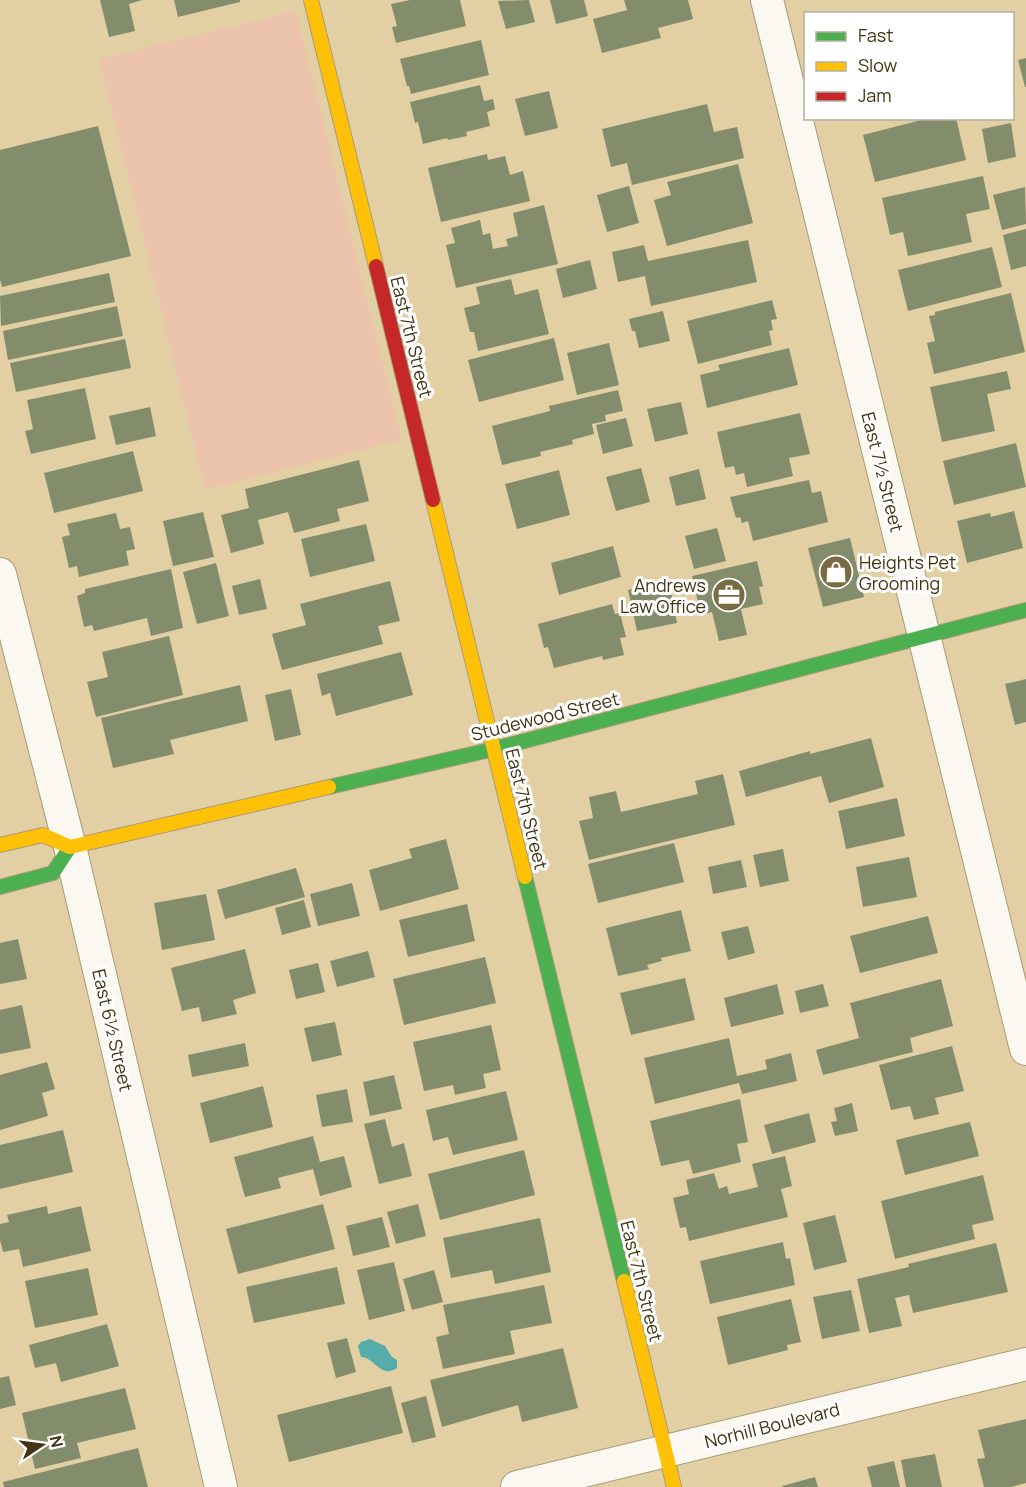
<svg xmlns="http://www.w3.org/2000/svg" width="1026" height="1487" viewBox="0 0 1026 1487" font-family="Manrope,sans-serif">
<rect width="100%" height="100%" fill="#e2d0a4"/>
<!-- green -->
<path fill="#ecc4ac" d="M296,11L402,440L205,490L99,59Z"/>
<!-- water -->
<path fill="#56acaa" d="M370,1339L385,1346L392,1357L397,1360V1368C380,1379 376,1358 361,1357L358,1346L361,1342Z"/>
<!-- building -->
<g fill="#838d6c">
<path d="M100,0H142L129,4L135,31L109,37Z"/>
<path d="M174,0H240V2L178,17Z"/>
<path d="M410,0H460L466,26L396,43L392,27L397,26L391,4Z"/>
<path d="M529,0L535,22L506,29L498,1Z"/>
<path d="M550,0H584L588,16L556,24Z"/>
<path d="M624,0H688L693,19L658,28L661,38L602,53L593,19L627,10Z"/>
<path d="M481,40L489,75L411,94L409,86H407L400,59Z"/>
<path d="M1026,58V87H1025L1018,60Z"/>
<path d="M480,85L484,101L493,99L495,109L487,112L490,126L466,132L467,136L448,140L447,138L423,144L418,122L415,123L410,102Z"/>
<path d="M549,91L558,128L525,136L515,99Z"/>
<path d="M707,104L714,132L737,127L744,158L632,185L627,163L611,167L602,129Z"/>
<path d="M929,118H956L966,160L875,182L863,135Z"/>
<path d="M1011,123L1016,157L988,163L982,129Z"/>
<path d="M98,126L131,256L2,287L0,279V150Z"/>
<path d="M487,154L488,160L505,156L510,175L523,171L530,201L441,222L428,168Z"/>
<path d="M738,164L753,223L667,246L654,200L671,195L667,182Z"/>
<path d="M983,176L990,209L966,214L972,242L908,256L903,232L890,235L882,198Z"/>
<path d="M629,186L639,223L607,232L597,195Z"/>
<path d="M1025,187L1026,224L1002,230L993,195Z"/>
<path d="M544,205L558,264L456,288L446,245L455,243L451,228L480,220L483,235L490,233L493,249L508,246L506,239L518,236L513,213Z"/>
<path d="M1026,229V266L1011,270L1003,235Z"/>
<path d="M748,240L757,282L651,306L645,276L618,282L612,252L644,245L648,261Z"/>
<path d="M992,247L1002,287L908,311L898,270Z"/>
<path d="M590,260L597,289L563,298L556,269Z"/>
<path d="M109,273L115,302L1,326L0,296Z"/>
<path d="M511,279L515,295L538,289L549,334L478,351L474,332H470L464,308L480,304L476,287Z"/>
<path d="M1011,293L1025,352L934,374L927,343L935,341L929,316L935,315V312Z"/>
<path d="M772,300L777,319L771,320L773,330L769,331L772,345L698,364L687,321Z"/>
<path d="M117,306L123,336L8,360L3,331Z"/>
<path d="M663,311L670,341L639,348L635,331H632L629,319Z"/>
<path d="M554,338L564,380L479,402L468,360Z"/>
<path d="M125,339L131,368L16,392L10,363Z"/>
<path d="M609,343L619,385L577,395L567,353Z"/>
<path d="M789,348L798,385L707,408L700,375L720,370L718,365Z"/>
<path d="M1007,371L1011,389L987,394L995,431L942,442L930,387Z"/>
<path d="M85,388L96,439L31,454L25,431L33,429L27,400Z"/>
<path d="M618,390L623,411L605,415L606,421L592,424L594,434L572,440L573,444L540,452L541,456L502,465L492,426L550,411L549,406Z"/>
<path d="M681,402L688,434L655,442L647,409Z"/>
<path d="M150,407L156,436L116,445L109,416Z"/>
<path d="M800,413L810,454L789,458L793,476L747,487L744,473L736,475L734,466L725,468L717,432Z"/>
<path d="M626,418L633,446L603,454L596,425Z"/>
<path d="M1016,443L1026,487L954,505L943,461Z"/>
<path d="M133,451L143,491L54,513L44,473Z"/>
<path d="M359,460L369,501L337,509L340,521L294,533L288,512L258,520L264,544L231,553L221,515L249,508L245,489Z"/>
<path d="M641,468L650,502L616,511L606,477Z"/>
<path d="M699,469L706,499L676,506L669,477Z"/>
<path d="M559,470L570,515L517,529L505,484Z"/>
<path d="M809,480L812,493L821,491L828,522L753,541L748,521L742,523L740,517L736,518L730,497Z"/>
<path d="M1014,511L1023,548L967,563L957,521L990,513L991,517Z"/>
<path d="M203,512L214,557L173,566L163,521Z"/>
<path d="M116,513L120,529L130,527L135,549L126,551L129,565L79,577L77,566L69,568L62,537L70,535L67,524Z"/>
<path d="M366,524L375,561L310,577L301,539Z"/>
<path d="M717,528L726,561L694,569L685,536Z"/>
<path d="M850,538L864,597L823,607L808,548Z"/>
<path d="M613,546L621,577L559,595L551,563Z"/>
<path d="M757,561L763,586L759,587L763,604L741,609L747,635L719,641L712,612L701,615L692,576Z"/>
<path d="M216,563L229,616L197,624L183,572Z"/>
<path d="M171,569L183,628L151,636L147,618L94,631L92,625L84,627L77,596L85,593V589Z"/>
<path d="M260,579L267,609L239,615L232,586Z"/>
<path d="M390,581L400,621L378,626L383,644L282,670L272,634L306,625L300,604Z"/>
<path d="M669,582L677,623L637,631L628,590Z"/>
<path d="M612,604L615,614L620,613L626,637L620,638L624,655L603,660L602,656L554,668L548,647L544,648L538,624Z"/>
<path d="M169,636L183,695L96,717L87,682L108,677L102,652Z"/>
<path d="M401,652L413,695L336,716L330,693L322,696L317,674Z"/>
<path d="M1026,679V722L1015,725L1005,684Z"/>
<path d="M240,685L248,721L170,740L174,754L113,768L101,718Z"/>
<path d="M291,689L301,735L275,741L265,695Z"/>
<path d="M871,738L884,787L829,803L821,776L746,797L739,771L810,751V754Z"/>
<path d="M723,774L735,825L589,860L579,821L593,818L589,797L616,791L621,812L698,794L695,781Z"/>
<path d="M897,798L905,836L846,849L838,811Z"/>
<path d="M446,839L459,889L380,911L369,870L412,858L409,849Z"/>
<path d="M674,843L684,882L598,903L588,864Z"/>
<path d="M783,849L789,881L760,887L753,855Z"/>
<path d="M909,857L917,897L863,907L856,867Z"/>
<path d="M741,860L747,887L713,894L708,867Z"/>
<path d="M296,868L305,897L225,919L217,890Z"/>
<path d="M352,883L360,916L318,926L310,894Z"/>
<path d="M206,894L215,940L162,950L154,903Z"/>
<path d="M304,900L311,927L282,935L275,908Z"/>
<path d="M467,904L475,941L408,957L399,920Z"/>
<path d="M681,910L691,951L661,958L662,961L647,965L649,969L618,976L606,928Z"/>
<path d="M928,916L938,953L860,973L850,936Z"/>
<path d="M748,926L755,953L728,960L721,932Z"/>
<path d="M18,939L27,979L0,984V943Z"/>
<path d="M245,949L256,993L233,1000L237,1014L202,1022L199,1007L182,1011L171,968Z"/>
<path d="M368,951L375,977L337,987L330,961Z"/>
<path d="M485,957L496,1003L404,1025L393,979Z"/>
<path d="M318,963L325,992L296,999L289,970Z"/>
<path d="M685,978L695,1020L631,1035L620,993Z"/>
<path d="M941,979L953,1026L910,1038L913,1052L823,1075L816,1050L859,1038L850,1003Z"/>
<path d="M777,984L784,1014L731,1027L724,998Z"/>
<path d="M823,984L829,1006L800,1013L795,991Z"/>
<path d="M22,1005L31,1048L0,1054V1010Z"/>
<path d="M335,1022L342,1055L312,1062L304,1028Z"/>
<path d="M491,1025L501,1070L483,1074L486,1088L455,1095L453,1085L424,1091L413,1042Z"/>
<path d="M729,1038L737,1076L767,1069L765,1060L791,1053L797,1081L742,1094L739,1083L655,1104L644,1058Z"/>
<path d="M245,1043L249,1066L192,1077L188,1055Z"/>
<path d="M952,1046L964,1091L935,1098L939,1114L914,1120L910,1106L891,1110L879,1065Z"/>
<path d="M47,1062L55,1089L42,1093L48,1116L0,1130V1075Z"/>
<path d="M394,1075L402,1109L370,1116L363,1082Z"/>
<path d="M263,1086L273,1127L210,1143L200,1103Z"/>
<path d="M347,1089L353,1122L322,1127L316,1095Z"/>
<path d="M506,1091L518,1140L453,1155L448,1137L433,1141L426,1110Z"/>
<path d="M740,1099L748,1142L737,1144L741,1162L693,1174L689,1160L661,1166L650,1121Z"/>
<path d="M852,1103L858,1131L835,1136L831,1122L837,1121L834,1108Z"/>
<path d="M809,1113L816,1142L772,1154L764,1125Z"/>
<path d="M385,1119L392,1147L404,1143L412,1176L379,1184L364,1124Z"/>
<path d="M970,1122L979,1156L905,1175L896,1140Z"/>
<path d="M63,1130L73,1172L0,1189V1145Z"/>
<path d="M313,1136L320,1162L344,1156L352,1187L320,1196L313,1169L278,1178L281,1188L245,1197L234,1157Z"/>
<path d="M524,1150L535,1195L440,1220L428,1174Z"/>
<path d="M785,1156L792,1186L781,1189L788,1217L689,1241L686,1227L680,1228L673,1198L689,1194L686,1180L714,1173L719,1189L727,1186L729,1194L758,1187L752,1164Z"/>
<path d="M983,1175L994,1220L972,1225L975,1239L895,1259L881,1201Z"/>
<path d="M323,1204L335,1249L238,1274L226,1229Z"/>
<path d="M418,1204L426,1236L396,1244L387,1212Z"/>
<path d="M47,1206L48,1214L81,1206L91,1251L23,1267L19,1249L3,1252L0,1240V1224L9,1222L7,1215Z"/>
<path d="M835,1215L847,1262L814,1270L803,1223Z"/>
<path d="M382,1217L390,1247L353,1256L346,1226Z"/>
<path d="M540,1218L551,1272L495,1284L492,1270L451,1278L443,1238Z"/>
<path d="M783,1242L786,1259L790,1258L795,1285L710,1304L700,1261Z"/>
<path d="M996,1243L1008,1292L913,1313L909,1295L895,1298L902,1326L869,1333L857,1279L909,1267L908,1264Z"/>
<path d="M394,1262L405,1311L369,1320L357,1270Z"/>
<path d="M337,1267L345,1304L254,1323L246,1287Z"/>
<path d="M88,1268L98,1315L35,1328L25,1281Z"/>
<path d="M434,1270L443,1302L412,1310L403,1279Z"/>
<path d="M544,1285L552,1323L510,1331L515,1354L443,1369L436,1337L449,1334L443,1305Z"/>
<path d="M851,1290L860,1331L822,1339L813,1297Z"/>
<path d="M791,1299L801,1342L787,1345L788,1350L728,1365L717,1317Z"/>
<path d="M107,1324L119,1366L61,1382L56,1363L35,1368L29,1345Z"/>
<path d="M347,1338L356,1372L336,1378L327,1343Z"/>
<path d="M563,1348L578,1408L522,1422L518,1405L442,1427L430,1380Z"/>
<path d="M9,1376L16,1405L0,1409V1378Z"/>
<path d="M391,1386L403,1433L289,1462L277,1415Z"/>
<path d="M125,1388L136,1429L77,1443L81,1458L35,1469L22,1413Z"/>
<path d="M426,1396L436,1437L412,1443L401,1403Z"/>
<path d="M1026,1419V1483L1011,1487H984L977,1459L985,1458L978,1430Z"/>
<path d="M138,1448L148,1487H4L3,1482Z"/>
<path d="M935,1454L942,1487H906L901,1460Z"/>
<path d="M894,1461L900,1487H872L867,1467Z"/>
<path d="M815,1477L818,1487H782V1486Z"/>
</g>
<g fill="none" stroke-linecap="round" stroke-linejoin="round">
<!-- street casing -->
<g stroke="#a99b77" stroke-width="34">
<g id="street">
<path d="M767,0L1026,1049"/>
<path d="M0,574L70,847L221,1487"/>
<path d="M517,1487L1026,1364"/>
</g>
</g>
<!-- fast casing -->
<g stroke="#a99b77" stroke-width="16">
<g id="fast">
<path d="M329,787L494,749L1026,610"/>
<path d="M525,877L624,1281"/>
<path d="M0,887L53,873L70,847"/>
</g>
</g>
<!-- slow casing -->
<g stroke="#a99b77" stroke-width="16">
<g id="slow">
<path d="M311,0L376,266"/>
<path d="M433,500L525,877"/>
<path d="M0,845L43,835L70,847L329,787"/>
<path d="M624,1281L674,1487"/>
</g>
</g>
<!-- jam casing -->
<g stroke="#a99b77" stroke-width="16">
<path id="jam" d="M376,266L433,500"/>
</g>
<!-- street -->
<use href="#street" stroke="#fbf8f1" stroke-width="32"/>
<!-- fast -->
<use href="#fast" stroke="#4caf50" stroke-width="14"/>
<!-- slow -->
<use href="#slow" stroke="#ffc107" stroke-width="14"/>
<!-- jam -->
<use href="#jam" stroke="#c62828" stroke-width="14"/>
</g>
<!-- icons -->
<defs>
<g id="shop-disc" transform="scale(1.725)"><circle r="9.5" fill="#796b44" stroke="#fff"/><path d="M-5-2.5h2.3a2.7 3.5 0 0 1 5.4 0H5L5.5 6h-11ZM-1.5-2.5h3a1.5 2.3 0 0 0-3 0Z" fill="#fff"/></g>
<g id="office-disc" transform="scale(1.725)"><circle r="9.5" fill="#796b44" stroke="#fff"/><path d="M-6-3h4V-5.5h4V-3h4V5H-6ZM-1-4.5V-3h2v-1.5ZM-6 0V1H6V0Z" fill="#fff"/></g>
</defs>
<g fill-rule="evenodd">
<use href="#shop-disc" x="836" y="572"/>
<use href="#office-disc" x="729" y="595"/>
</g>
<g text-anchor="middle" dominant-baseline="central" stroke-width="6" stroke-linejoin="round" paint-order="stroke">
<!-- street labels -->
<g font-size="18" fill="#413411" stroke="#fff">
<text transform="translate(412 337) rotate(76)">East 7th Street</text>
<text transform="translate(883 472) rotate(76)">East 7½ Street</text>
<text transform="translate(545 716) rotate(-14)">Studewood Street</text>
<text transform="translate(527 809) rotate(76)">East 7th Street</text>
<text transform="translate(113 1030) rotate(77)">East 6½ Street</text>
<text transform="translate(642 1281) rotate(76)">East 7th Street</text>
<text transform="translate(772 1425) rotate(-14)">Norhill Boulevard</text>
</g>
<!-- poi labels -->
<g font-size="18" fill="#413411" stroke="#fff" text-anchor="start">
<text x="859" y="562">Heights Pet<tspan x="859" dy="21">Grooming</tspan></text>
<text x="706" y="585" text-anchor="end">Andrews<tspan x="706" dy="21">Law Office</tspan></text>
</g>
</g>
<!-- legend -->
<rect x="804" y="12" width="210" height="108" fill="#ffffff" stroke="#b3aea0" stroke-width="1.5"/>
<rect x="816" y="32" width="30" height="9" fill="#4caf50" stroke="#b3aea0" stroke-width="1.5"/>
<text x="858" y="42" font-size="18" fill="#413411">Fast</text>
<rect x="816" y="62" width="30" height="9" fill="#ffc107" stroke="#b3aea0" stroke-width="1.5"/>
<text x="858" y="72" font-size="18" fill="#413411">Slow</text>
<rect x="816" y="92" width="30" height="9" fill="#c62828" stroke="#b3aea0" stroke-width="1.5"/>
<text x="858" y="102" font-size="18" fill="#413411">Jam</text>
<!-- north arrow -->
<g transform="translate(42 1445) rotate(77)" stroke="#ffffff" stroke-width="4.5" paint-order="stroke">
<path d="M0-4.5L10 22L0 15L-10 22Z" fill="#413411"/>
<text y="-9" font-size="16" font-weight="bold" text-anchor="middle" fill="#413411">N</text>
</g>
</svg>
